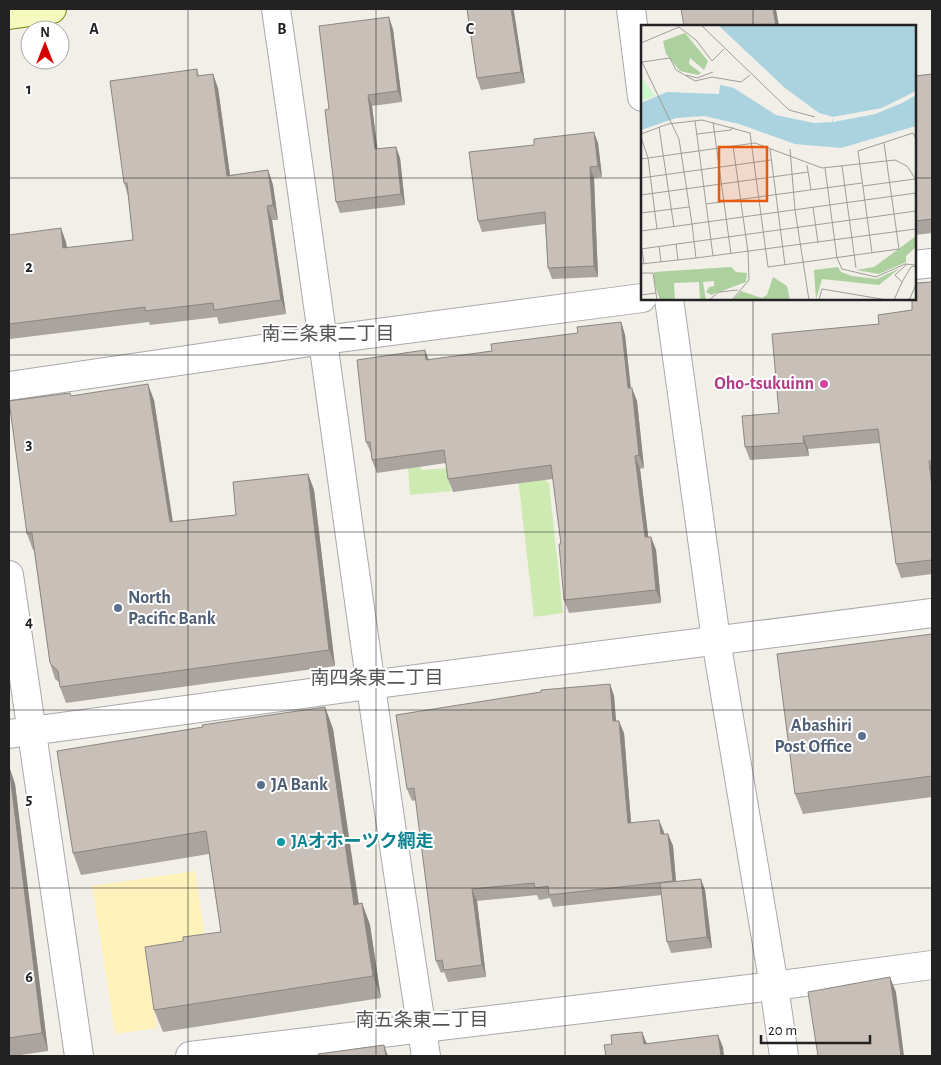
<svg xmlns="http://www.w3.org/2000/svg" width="941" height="1065" viewBox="0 0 941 1065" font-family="'Alegreya Sans','Noto Sans JP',sans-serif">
<rect width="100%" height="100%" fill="#f2efe9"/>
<!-- grass -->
<g fill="#cdebb0">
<path d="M418,425L421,470L448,468L451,491L410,495L405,427Z"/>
<path d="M529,468L549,483L563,613L534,617L517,469Z"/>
</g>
<!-- sand -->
<path fill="#fff1ba" d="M195,871L207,950L146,959L157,1028L115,1034L92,886Z"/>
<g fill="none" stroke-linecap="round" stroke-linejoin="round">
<!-- street casing -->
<g stroke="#a9a9a9" stroke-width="30">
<g id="street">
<path d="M276,9C327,358 371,708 426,1056"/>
<path d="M631,9L642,97"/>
<path d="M915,265L932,263"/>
<path d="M669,299L716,640L774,986L784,1056"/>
<path d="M9,386L324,340L642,298"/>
<path d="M9,575L79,1056"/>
<path d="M9,734L369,685L932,613"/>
<path d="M190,1056L774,986L932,965"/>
</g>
</g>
<!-- secondary casing -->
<g stroke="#707d05" stroke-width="30">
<path id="secondary" d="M9,15L52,9"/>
</g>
<!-- street -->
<use href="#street" stroke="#fff" stroke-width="28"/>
<!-- secondary -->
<use href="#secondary" stroke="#f7fabf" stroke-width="28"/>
</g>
<!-- wall -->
<g fill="#aba49e">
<path d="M467,9H513L525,83L481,90L477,78Z"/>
<path d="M393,29L402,102L372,106L377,149L396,147L400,158L405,205L340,213L336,202L329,109Z"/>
<path d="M197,69L199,76L218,88L230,175L268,170L273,185L278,220H272L286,314L219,324L217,317L150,325L149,322L10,339L9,335V235L66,242L67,248L133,240L128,196L124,183Z"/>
<path d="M932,74V233L915,235V76Z"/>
<path d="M598,143L602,177L594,178L598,277L552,279L548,268L545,224L482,232L478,221Z"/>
<path d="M932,282V574L901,578L896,564L880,443L808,449L809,456L750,460L745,447L779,413L912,310Z"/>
<path d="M621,322L625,335L631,388L637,401L644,468L640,469L648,537H651L656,550L661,603L569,613L564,600L561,544L553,479L453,492L448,479L446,463L377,473L372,460V455L366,442L428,360L492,351L578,333Z"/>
<path d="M72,396L154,400L173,522L236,515L308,474L314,490L335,666L66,703L60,687V683L55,679L50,663L34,550H33L27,534Z"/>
<path d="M932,634V797L803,814L795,794Z"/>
<path d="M610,684L614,696L616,721L624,733L631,822L664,832V834H668L673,846L676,881L705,890L712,948L671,953L667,942L662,895L553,907L550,898L539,900L537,895L477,901L486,977L448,982L444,972L441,973L436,961L416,800L412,801L407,789Z"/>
<path d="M325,707L333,729L359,904L362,903L370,925L381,998L163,1032L154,1010L183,941L221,932L209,854L81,875L73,853Z"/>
<path d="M9,766L15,784L48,1051L14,1056H9Z"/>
</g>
<!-- shaded-wall -->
<g fill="#8b8681">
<path d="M511,9H513L514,11L525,83L521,72Z"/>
<path d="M773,9H776L779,26H776Z"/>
<path d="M389,17L393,29L402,102L398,91Z"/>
<path d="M213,74L218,88L232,190L227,176Z"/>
<path d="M368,95L372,106L379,160L375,149Z"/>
<path d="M594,132L598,143L602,177L598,166Z"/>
<path d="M396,147L400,158L405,205L401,194Z"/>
<path d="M590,167L594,178L598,277L594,266Z"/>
<path d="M268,170L273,185L278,220L273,205Z"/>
<path d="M267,206L272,220L286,314L281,300Z"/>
<path d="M61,228L66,242L68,262L63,248Z"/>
<path d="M621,322L625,335L632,401L628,388Z"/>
<path d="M425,350L430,363L426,360Z"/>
<path d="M148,384L154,400L175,538L170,522Z"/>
<path d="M632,388L637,401L644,468L639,455Z"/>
<path d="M803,436L808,449L809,456L804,443Z"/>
<path d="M635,456L640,469L650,550L645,537Z"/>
<path d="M929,461L932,470V488Z"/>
<path d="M308,474L314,490L335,666L329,650Z"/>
<path d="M651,537L656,550L661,603L656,590Z"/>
<path d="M610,684L614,696L617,733L613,721Z"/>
<path d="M325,707L333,729L362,927L354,905Z"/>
<path d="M619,721L624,733L632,835L628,823Z"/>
<path d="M9,766L15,784L48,1051L42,1033Z"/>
<path d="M659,820L664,832L665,846L661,834Z"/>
<path d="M668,834L673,846L677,893L673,881Z"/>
<path d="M701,879L705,890L712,948L707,937Z"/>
<path d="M472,889L477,901L486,977L482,965Z"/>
<path d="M362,903L370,925L381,998L373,976Z"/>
<path d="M890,977L896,992L904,1056H901Z"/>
<path d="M642,1032L647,1044H644Z"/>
<path d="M718,1035L723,1047L724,1056H721Z"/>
<path d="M384,1045L388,1056H386Z"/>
</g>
<!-- building -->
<g fill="#c7bfb8" stroke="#8b8681">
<path d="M467,9H511L521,72L477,78Z"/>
<path d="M681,9H773L776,26H684Z"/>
<path d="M389,17L398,91L368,95L375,149L396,147L401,194L336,202L325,110L329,109L319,26Z"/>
<path d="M197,69V76L213,74L227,176L268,170L273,205L267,206L281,300L214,310L213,303L145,311V307L9,324V235L61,228L63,248L133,240L127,183H124L110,81Z"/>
<path d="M932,74V219L915,221V76Z"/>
<path d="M594,132L598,166L590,167L594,266L548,268L545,212L478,221L469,152L534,145V139Z"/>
<path d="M932,282V460L929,461L932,488V560L896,564L878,429L803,436L804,443L745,447L742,416L779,413L772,334L879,324L878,315L912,310V299H915V283Z"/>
<path d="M621,322L628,388H632L639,455L635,456L645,537H651L656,590L564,600L559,544H561L551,465L448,479L444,450L372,460L370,442H366L357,360L425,350L426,360L492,351L491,344L578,333L577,327Z"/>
<path d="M148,384L170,522L236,515L233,482L308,474L329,650L60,687L58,671L50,663L32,533L27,534L9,401L70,393L71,396Z"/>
<path d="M932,634V776L795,794L777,654Z"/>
<path d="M610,684L613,721H619L628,823L659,820L661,834H668L673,881L549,895L548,886L535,888L534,883L472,889L482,965L444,970L442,960L436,961L414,788L407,789L396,715L541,692V690Z"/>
<path d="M325,707L354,905L362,903L373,976L154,1010L145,947L183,941V937L221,932L206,831L73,853L57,751L203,727L202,725Z"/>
<path d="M9,766L42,1033L9,1038Z"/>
<path d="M701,879L707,937L667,942L660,883Z"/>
<path d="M890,977L901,1056H818L808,992Z"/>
<path d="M642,1032L644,1044L718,1035L721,1056H606L604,1045L612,1044L611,1035Z"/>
<path d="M384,1045L386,1056H319L318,1054Z"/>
</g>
<!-- grid -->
<path fill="none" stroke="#222" stroke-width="1" stroke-opacity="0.55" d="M188,9V1056M376,9V1056M565,9V1056M753,9V26M9,178H642M915,178H932M753,299V1056M9,355H932M9,532H932M9,710H932M9,888H932"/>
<!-- markers -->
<circle fill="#d1479c" stroke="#fff" stroke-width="2" cx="824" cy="384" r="5"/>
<g fill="#5c6f8a" stroke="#fff" stroke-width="2">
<circle cx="118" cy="608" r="5"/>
<circle cx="862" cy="736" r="5"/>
<circle cx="261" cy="785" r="5"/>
</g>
<circle fill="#0f9aa8" stroke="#fff" stroke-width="2" cx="281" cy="842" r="5"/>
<g text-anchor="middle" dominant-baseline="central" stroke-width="4" stroke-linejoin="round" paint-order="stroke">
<!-- hotel labels -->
<g font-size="18" font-weight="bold" fill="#b23c85" stroke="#fff" text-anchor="end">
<text x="814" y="384">Oho-tsukuinn</text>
</g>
<!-- service labels -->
<g font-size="18" font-weight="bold" fill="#4e5e75" stroke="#fff" text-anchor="start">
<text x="128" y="598">North<tspan x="128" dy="21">Pacific Bank</tspan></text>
<text x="852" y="726" text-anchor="end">Abashiri<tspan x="852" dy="21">Post Office</tspan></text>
<text x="271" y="785">JA Bank</text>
</g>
<!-- culture labels -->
<g font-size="18" font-weight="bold" fill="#0d838f" stroke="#fff" text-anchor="start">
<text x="291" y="842">JAオホーツク網走</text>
</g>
<!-- neighbourhood labels -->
<g font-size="19" fill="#555" stroke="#fff">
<text x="328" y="334">南三条東二丁目</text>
<text x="377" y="678">南四条東二丁目</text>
<text x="422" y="1020">南五条東二丁目</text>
</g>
</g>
<!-- overview -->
<g transform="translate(641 25)">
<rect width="275" height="275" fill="#f2efe9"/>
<path d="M44,8L67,36L63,45L49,33L48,39L60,48L57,50L39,46L25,29L22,16ZM275,211V222L265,231V237L238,249L215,245L233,242ZM90,242L95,247L106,248L105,257L70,270L65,267L68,262L73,261V256L62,257L65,275H59L58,257L33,258L34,275H19L13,258V247ZM197,242L200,247L211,251L236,254L259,243L238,260L181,254L175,275L173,245ZM132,252L146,261L149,275H92L100,266L121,273L126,270Z" fill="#add19e"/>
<path d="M2,54L14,71L0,76V55Z" fill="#c8facc"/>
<path d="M77,0H275V101L200,123L154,119L98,99L63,91L35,93L0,105V78L26,67L78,69L79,60L93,63L135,90L173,98L191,97L192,92L178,88L144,63Z" fill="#aad3df"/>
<path d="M275,66V70L261,78L234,89L192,97V92L241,83Z" fill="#f2efe9"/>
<path fill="none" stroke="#9f9d99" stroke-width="1" d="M60,0L148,85L174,92M0,18L38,2L55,15L71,36L83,24M0,35L38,114L51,199L275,168M1,37L29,33L35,45L54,56L71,52L100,57L109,50M45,50L56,53L72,47M54,96L72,231M72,97L90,229M18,102L33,202M0,109L27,99L61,95L109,108L127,242L258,224L243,118M56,109L90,105L92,102M0,112L7,133L16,204M129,124L144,240M149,124L154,185M0,134L114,118L181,143L254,135L266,141L275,155M166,140L170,165M201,141L215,243M184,143L196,233L201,244L235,252L264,239L275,240M0,153L130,135M222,161L274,154M0,170L167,147M65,179L221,158M172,182L177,218M154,185L168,275M0,188L48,182M0,206L51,199M0,218L3,238M35,219L37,235M18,221L20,237M0,224L275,186M231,228L217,126L272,108L275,114M55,233L275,204M0,239L55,233L51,199M0,248H12L16,275M261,257L270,242L274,241M0,270L15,268M68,275L78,267L97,265M91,275L108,255L107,227L92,121M178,275L181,264L246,275M253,275L261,257L254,250L266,239M268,275L275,260"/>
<path fill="#e8590c" fill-opacity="0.15" stroke="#e8590c" stroke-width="2.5" d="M78,122H126V176H78Z"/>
<rect width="275" height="275" fill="none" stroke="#222" stroke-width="2.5"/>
</g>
<g font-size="16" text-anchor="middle" font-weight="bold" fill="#222" stroke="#fff" stroke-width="4" stroke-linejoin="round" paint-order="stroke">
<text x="94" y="34">A</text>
<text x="282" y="34">B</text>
<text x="470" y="34">C</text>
<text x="29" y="94">1</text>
<text x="29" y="272">2</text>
<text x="29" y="449">3</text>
<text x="29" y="627">4</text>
<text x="29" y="804">5</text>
<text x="29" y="982">6</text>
</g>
<!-- border -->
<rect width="941" height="1065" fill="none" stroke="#222222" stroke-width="20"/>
<!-- north arrow -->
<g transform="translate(45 45)"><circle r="24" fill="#ffffff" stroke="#a7a7a7"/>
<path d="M0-4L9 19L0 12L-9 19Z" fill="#d40000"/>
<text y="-8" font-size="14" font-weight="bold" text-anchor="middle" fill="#222222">N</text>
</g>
<!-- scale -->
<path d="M761 1035v8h109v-8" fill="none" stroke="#222222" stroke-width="2.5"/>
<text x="768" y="1035" font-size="15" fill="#222222" stroke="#ffffff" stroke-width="4" paint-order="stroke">20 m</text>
</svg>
